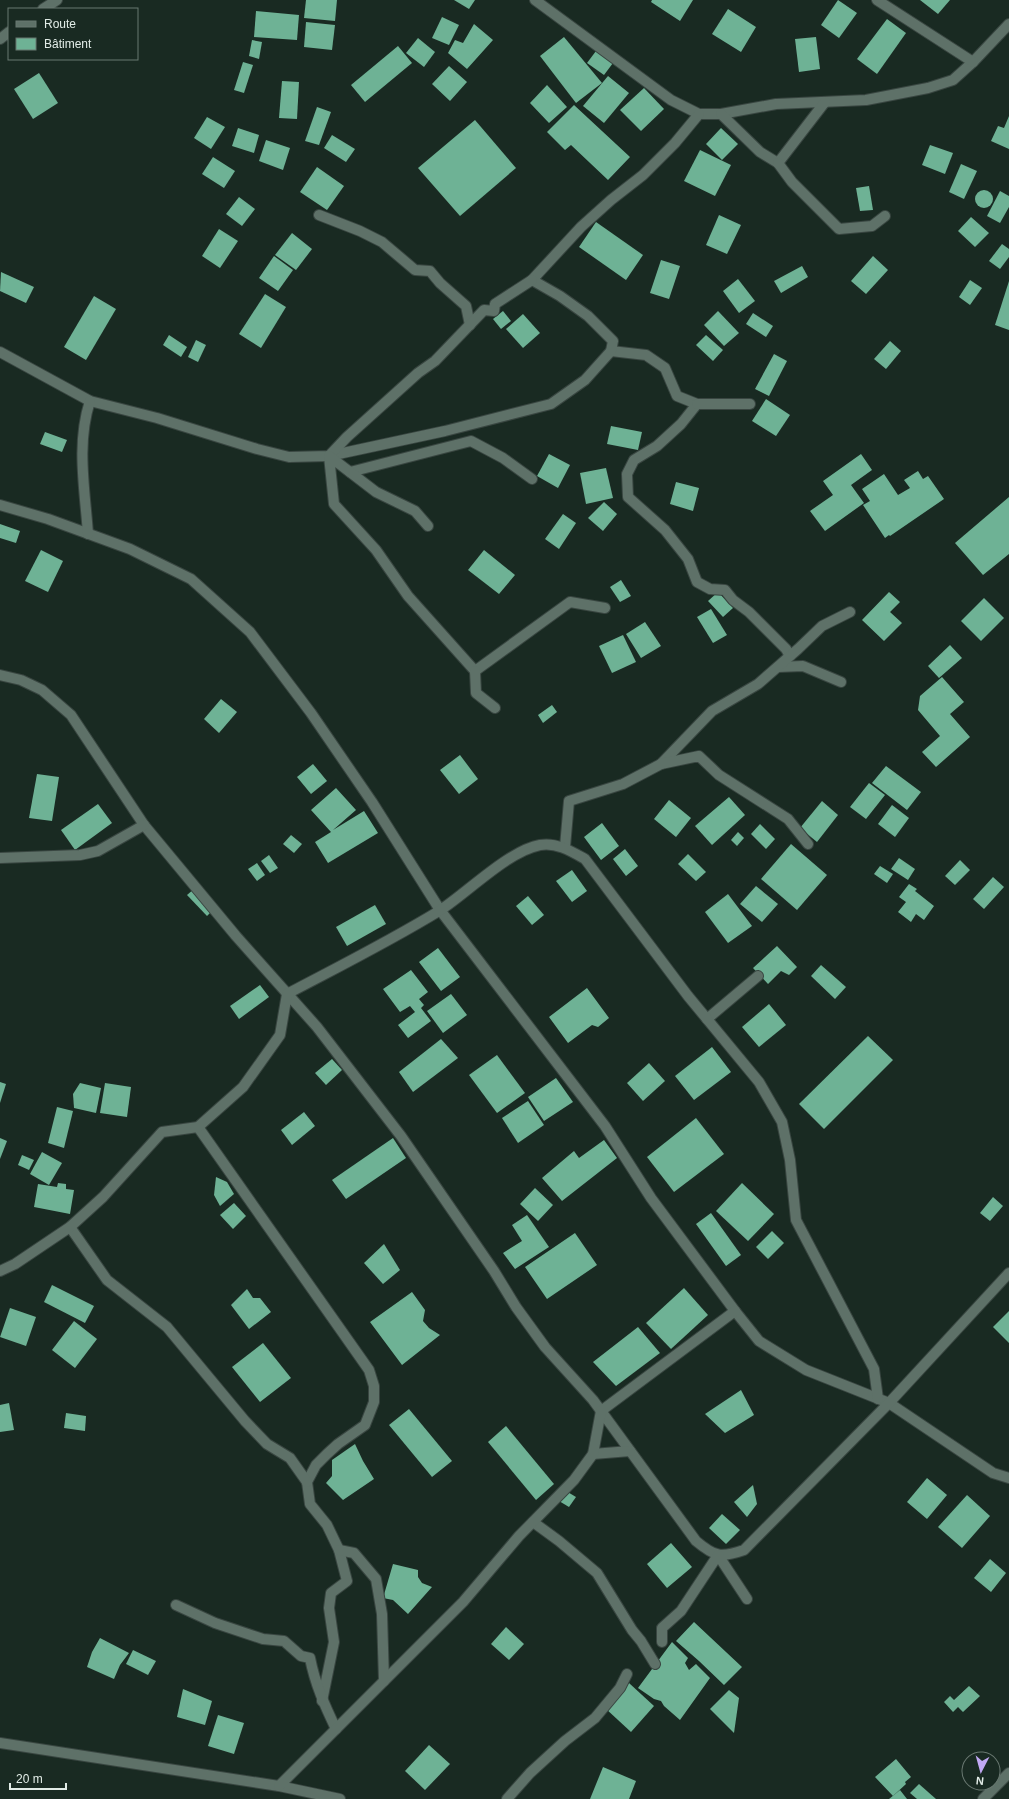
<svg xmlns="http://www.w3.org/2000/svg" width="1009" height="1799" viewBox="0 0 1009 1799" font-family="Helvetica,sans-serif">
<rect width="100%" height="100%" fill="#192a22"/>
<!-- building -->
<g fill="#6eb295">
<path d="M306,0H337L335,21L304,18Z"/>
<path d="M454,0H475L469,9Z"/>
<path d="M652,0H693L680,21L651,2Z"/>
<path d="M838,0L857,13L839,38L821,25Z"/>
<path d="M920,0H950L938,14Z"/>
<path d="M728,9L756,27L741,52L712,34Z"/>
<path d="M256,11L299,15L297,40L254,37Z"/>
<path d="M442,17L459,25L449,45L432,38Z"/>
<path d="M887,19L906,33L877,74L857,59Z"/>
<path d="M306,22L335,25L332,50L304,47Z"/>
<path d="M474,24L493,40L467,69L448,53L455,40L463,43Z"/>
<path d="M564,37L602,83L576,103L540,56Z"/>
<path d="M816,37L820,69L799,72L795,39Z"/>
<path d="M418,38L435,52L424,67L406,53Z"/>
<path d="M252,40L262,42L259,59L249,56Z"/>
<path d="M398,46L412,63L365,102L351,85Z"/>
<path d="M596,51L613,63L604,75L587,63Z"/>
<path d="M243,62L253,65L244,93L234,90Z"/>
<path d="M449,66L467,82L450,101L432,84Z"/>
<path d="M39,73L58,103L33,119L14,89Z"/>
<path d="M608,76L629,93L604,123L583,106Z"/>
<path d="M282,81L299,82L297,119L279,118Z"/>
<path d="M547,85L567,107L549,123L530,103Z"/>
<path d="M644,88L664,109L641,131L620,110Z"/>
<path d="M574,105L630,157L608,180L571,145L565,150L547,132Z"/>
<path d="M317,107L331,112L319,145L305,141Z"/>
<path d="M1009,116V149L991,141L998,126L1004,128Z"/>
<path d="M207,117L225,127L211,149L194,138Z"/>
<path d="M475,120L516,168L460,216L418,168Z"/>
<path d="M238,128L259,135L254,153L232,146Z"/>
<path d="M721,128L738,144L722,160L706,144Z"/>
<path d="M332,135L355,149L346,162L324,148Z"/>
<path d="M266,140L290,148L283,170L259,161Z"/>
<path d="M930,145L953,153L945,174L922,165Z"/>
<path d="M700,150L731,165L715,196L684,181Z"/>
<path d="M213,157L235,171L224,188L202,174Z"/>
<path d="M961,164L977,171L964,199L949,192Z"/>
<path d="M317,167L344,186L327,210L300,192Z"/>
<path d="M869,186L873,210L860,211L856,188Z"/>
<circle cx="984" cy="199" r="9"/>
<path d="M1000,191L1009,196V207L1000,223L987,216Z"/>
<path d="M239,197L255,209L242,226L226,214Z"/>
<path d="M719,215L741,225L727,254L706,245Z"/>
<path d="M971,217L989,233L975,247L958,231Z"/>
<path d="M596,222L643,255L626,280L579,247Z"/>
<path d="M219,229L238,241L220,268L202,256Z"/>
<path d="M292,233L312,249L296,270L275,255Z"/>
<path d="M1002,244L1009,249V257L1000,269L989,261Z"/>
<path d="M274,256L293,270L278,291L259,278Z"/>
<path d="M873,256L888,270L866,294L851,281Z"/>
<path d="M661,260L680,266L669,299L650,293Z"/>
<path d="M802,266L808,277L781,293L774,281Z"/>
<path d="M1,272L34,287L26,303L0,291Z"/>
<path d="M738,279L755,301L739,313L723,291Z"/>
<path d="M970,280L982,288L970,305L959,297Z"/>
<path d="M1009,281V330L995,325Z"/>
<path d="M265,294L286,307L261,348L239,334Z"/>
<path d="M94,296L116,309L86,360L64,347Z"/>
<path d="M503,311L511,321L501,329L493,319Z"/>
<path d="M718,311L739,333L724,346L704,325Z"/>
<path d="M753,313L773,326L766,337L746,324Z"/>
<path d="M523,314L540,333L523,348L506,329Z"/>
<path d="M169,335L187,347L181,357L163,345Z"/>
<path d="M706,335L723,350L713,361L696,345Z"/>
<path d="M196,340L206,345L198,362L188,357Z"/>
<path d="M890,341L901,351L886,369L874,359Z"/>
<path d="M774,354L787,361L769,396L755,389Z"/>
<path d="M766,399L790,415L776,436L752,421Z"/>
<path d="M611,426L642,432L638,450L607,444Z"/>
<path d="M45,432L67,440L62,452L40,444Z"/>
<path d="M549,454L570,465L558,488L537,476Z"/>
<path d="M861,454L872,470L851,485L864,503L825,531L810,511L833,495L823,481Z"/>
<path d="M606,468L613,498L586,504L580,473Z"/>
<path d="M918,471L923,479L928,476L944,499L890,536L889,535L885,538L863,505L870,501L862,489L884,474L898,495L910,488L904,480Z"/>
<path d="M676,482L699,488L693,511L670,504Z"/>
<path d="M1009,497V554L983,575L955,543Z"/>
<path d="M604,502L617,514L603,531L588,518Z"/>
<path d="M563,514L576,523L559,549L545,539Z"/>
<path d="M0,524L20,531L16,543L0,538Z"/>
<path d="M41,550L63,561L48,592L25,581Z"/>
<path d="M484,550L515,575L499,594L468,570Z"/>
<path d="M621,580L631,596L620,602L610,587Z"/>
<path d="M718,592L733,608L723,617L708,601Z"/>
<path d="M889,592L900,602L890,612L902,623L884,641L862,620Z"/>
<path d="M984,598L1004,618L981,641L961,621Z"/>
<path d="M711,609L727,635L713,643L697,617Z"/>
<path d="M645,622L661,646L641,658L626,634Z"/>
<path d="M623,635L636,662L612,673L599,646Z"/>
<path d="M950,645L962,658L939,678L928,666Z"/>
<path d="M942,677L964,702L950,714L970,737L936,767L922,752L940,736L918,710L920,696Z"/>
<path d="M221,699L237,712L219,733L204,719Z"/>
<path d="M552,705L557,712L543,723L538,715Z"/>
<path d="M460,755L478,779L459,794L440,770Z"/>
<path d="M313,764L327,781L311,794L297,777Z"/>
<path d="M886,766L921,792L907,810L872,783Z"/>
<path d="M37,774L59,777L52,821L29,818Z"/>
<path d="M869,783L885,795L866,819L850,807Z"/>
<path d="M336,788L356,810L333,830L364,811L378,833L328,863L315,842L331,832L311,810Z"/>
<path d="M729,797L745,815L712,845L695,826Z"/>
<path d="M669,800L691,818L676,837L654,819Z"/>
<path d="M822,801L838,815L817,842L800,828Z"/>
<path d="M98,804L112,823L75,850L61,830Z"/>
<path d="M892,805L909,818L895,837L878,824Z"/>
<path d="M602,823L619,846L601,860L584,837Z"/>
<path d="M760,824L775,839L766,849L751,834Z"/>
<path d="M738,832L744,838L737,846L731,840Z"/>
<path d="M291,835L302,844L294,853L283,844Z"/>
<path d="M791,844L827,875L797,910L761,879Z"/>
<path d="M625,849L638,866L626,876L613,859Z"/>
<path d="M688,854L706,872L696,881L678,864Z"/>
<path d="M269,855L278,868L270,873L261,861Z"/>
<path d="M899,858L915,869L908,880L891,869Z"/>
<path d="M960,860L970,870L955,885L945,876Z"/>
<path d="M257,863L265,875L257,881L248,869Z"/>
<path d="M880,866L893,874L887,883L874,874Z"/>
<path d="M572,870L587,891L572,902L556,881Z"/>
<path d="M993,877L1004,887L984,909L973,899Z"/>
<path d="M909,884L917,889L915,891L934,906L924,920L916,914L911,922L898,912L906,902L899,897Z"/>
<path d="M756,886L778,904L762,922L740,904Z"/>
<path d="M194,889L213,910L207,916L187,895Z"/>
<path d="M728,894L752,926L728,943L705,912Z"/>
<path d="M528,896L544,915L532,925L516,906Z"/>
<path d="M375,905L386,924L347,946L336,927Z"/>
<path d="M777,946L797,967L789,975L781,971L768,984L753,968Z"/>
<path d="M438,948L460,977L441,991L419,962Z"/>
<path d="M821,965L846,987L835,999L811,976Z"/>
<path d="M411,970L428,992L419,999L424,1005L421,1008L431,1021L408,1038L398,1025L415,1012L410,1006L400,1012L383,989Z"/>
<path d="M260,985L269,997L239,1019L230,1006Z"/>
<path d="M587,988L609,1018L598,1027L592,1025L568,1043L549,1017Z"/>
<path d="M451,994L467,1015L443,1033L427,1011Z"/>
<path d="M769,1004L786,1025L759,1047L742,1027Z"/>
<path d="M868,1036L893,1060L824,1129L799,1104Z"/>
<path d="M441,1039L458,1058L413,1092L399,1072Z"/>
<path d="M712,1047L731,1072L694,1100L675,1076Z"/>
<path d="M497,1055L525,1093L497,1113L469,1075Z"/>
<path d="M332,1059L342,1070L326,1085L315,1073Z"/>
<path d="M649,1063L665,1081L643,1101L627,1083Z"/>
<path d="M556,1078L573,1102L544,1121L528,1097Z"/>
<path d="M0,1082L6,1084L0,1103Z"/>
<path d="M80,1083L101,1088L96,1113L74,1108L73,1094Z"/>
<path d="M105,1083L131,1087L127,1117L100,1113Z"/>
<path d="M528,1101L544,1125L518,1143L502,1118Z"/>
<path d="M57,1107L73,1111L64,1148L48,1143Z"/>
<path d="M304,1112L315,1126L292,1145L281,1130Z"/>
<path d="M696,1118L724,1154L674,1192L647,1157Z"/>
<path d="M0,1138L7,1141L0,1159Z"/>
<path d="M393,1138L406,1158L346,1199L332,1180Z"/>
<path d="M604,1140L617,1158L562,1201L542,1178L574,1151L579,1158Z"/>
<path d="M42,1152L62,1163L49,1185L30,1174Z"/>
<path d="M22,1155L34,1160L29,1170L18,1165Z"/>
<path d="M216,1177L227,1182L234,1194L220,1206L214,1195Z"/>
<path d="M58,1183L66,1184V1189L74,1190L70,1214L34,1207L38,1184L57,1187Z"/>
<path d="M742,1183L774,1214L748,1241L716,1211Z"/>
<path d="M535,1188L553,1205L538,1221L520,1204Z"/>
<path d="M993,1197L1003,1206L990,1221L980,1213Z"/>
<path d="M234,1203L246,1216L233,1229L220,1215Z"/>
<path d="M711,1213L741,1255L726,1266L696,1224Z"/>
<path d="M527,1215L549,1247L515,1269L503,1253L522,1241L512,1225Z"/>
<path d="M772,1231L784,1243L768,1259L756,1247Z"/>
<path d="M575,1233L597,1265L547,1299L525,1267Z"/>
<path d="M384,1244L400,1270L383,1284L364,1263Z"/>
<path d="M52,1285L94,1306L85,1323L44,1302Z"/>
<path d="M684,1288L708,1315L671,1349L646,1323Z"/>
<path d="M247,1289L253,1298H260L271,1312L249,1329L231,1305Z"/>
<path d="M412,1292L425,1310L423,1321L429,1328L440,1335L402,1365L370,1322Z"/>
<path d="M10,1308L36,1317L26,1346L0,1337Z"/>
<path d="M1009,1311V1343L993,1327Z"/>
<path d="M74,1321L97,1339L75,1368L52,1350Z"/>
<path d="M638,1327L660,1353L616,1386L593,1362Z"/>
<path d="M263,1343L291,1378L260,1402L232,1367Z"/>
<path d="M741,1390L754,1415L725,1433L705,1414Z"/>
<path d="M9,1403L14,1430L0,1432V1405Z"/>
<path d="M409,1409L452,1461L432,1477L389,1425Z"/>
<path d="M66,1413L86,1416L85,1431L64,1428Z"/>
<path d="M506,1426L554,1484L536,1500L488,1442Z"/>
<path d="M355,1444L363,1461L374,1479L343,1500L326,1483L332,1476V1460Z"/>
<path d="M927,1478L947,1495L927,1519L907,1502Z"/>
<path d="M753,1485L757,1504L747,1517L734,1502Z"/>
<path d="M566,1491L576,1497L569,1507L559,1501Z"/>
<path d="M967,1495L990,1516L962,1548L938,1527Z"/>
<path d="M722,1514L740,1530L726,1544L709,1528Z"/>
<path d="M671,1543L692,1567L667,1588L647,1564Z"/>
<path d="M990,1559L1006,1573L991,1592L974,1578Z"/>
<path d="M393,1564L418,1570V1577L422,1583L432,1587L408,1614L393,1600L383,1598Z"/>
<path d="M694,1622L742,1667L724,1685L699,1661L676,1641Z"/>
<path d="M506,1627L524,1644L509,1660L491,1644Z"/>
<path d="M100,1638L129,1653L120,1665L114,1679L87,1667L92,1652Z"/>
<path d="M672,1642L688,1658L685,1663L689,1670L696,1664L710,1678L680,1720L664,1706L661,1701L654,1699L638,1688Z"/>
<path d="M133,1650L156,1661L148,1675L126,1664Z"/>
<path d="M629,1683L654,1706L631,1732L605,1708Z"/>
<path d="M969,1686L980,1696L963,1712L958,1707L953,1712L944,1702L950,1696L954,1700Z"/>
<path d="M183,1689L212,1701L205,1725L177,1717Z"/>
<path d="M729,1690L739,1698L734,1733L710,1709Z"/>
<path d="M218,1715L244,1723L234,1754L208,1746Z"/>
<path d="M429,1745L450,1764L425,1790L405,1771Z"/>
<path d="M896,1759L911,1777L905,1782L906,1784L893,1796L875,1777Z"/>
<path d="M603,1767L636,1781L629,1799H590Z"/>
<path d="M919,1784L936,1799H917L910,1793Z"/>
<path d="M900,1790L907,1799H889L894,1795Z"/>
</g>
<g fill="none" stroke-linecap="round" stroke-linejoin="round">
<!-- minor casing -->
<g stroke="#394641" stroke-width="12">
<g id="minor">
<path d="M535,0L671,100L699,114H721L776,104L866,100L928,88L953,80L973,62L1009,24"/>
<path d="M877,0L973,62"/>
<path d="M43,9L57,0"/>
<path d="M0,39L9,32"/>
<path d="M721,114L760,152L778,163L825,102"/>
<path d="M778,163L792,182L839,229L872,226L885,216"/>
<path d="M319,215L360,231L382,242L415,270L430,271L440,283L466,306L470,325"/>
<path d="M611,351L646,355L665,368L677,396L697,404L681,424L657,446L634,460L627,474L628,497L665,530L688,559L697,582L710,589L725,590L733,600L749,612L786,649L790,656"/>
<path d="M0,352L90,401L157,418L257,449L289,457L329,456L445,431L551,404L585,380L611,351L613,341L588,316L560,296L532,280L581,227L611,200L643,175L675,143L699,114"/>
<path d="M697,404H750"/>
<path d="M329,456L347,437L418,373L435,361L484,310L494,311L495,304L532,280"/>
<path d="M350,472L471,441L503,458L532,479"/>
<path d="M0,505L48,519L130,549L191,579L250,632L311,713L372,802L440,910L605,1126L651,1198L735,1311L759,1341L806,1370L889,1403L993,1473L1009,1478"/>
<path d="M428,526L415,511L376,492L329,456L334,504L376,550L408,596L475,671L570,602L605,608"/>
<path d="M88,534C85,490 76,444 90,401"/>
<path d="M778,667L803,666L841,682"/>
<path d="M475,671L476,693L495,708"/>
<path d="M0,675L21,680L42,690L71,715L144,825L236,936L317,1027L401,1136L494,1271L516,1307L545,1347L593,1400L696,1541C715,1557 721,1558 744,1550L889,1403L1009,1273"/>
<path d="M661,764L712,711L758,684L798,649L822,626L850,612"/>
<path d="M565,847L569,801L623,784L661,764L699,756L719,775L788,819L808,844"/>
<path d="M0,858L80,855L98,851L144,825"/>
<path d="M707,1019L758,976"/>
<path d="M198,1127L369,1370L374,1386V1402L365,1425L338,1444L327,1454L316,1465L307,1482L310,1504L327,1525L339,1550L347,1581L331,1593L329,1608L334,1642L322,1701"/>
<path d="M70,1227L107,1280L167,1327L245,1421L267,1444L290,1458L307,1482"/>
<path d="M0,1271L15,1264L70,1227L103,1197L162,1132L198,1127L243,1087L280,1035L287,994C338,967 390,941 439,911C467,893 508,851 540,845C556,842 571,851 585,859L688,996L759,1082L782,1122L790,1160L796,1220L874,1369L878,1399"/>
<path d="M593,1454L630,1451"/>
<path d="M533,1522L559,1541L597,1573L632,1630L641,1641L655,1664"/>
<path d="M339,1550L354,1553L376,1579L382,1614L384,1681"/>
<path d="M176,1605L215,1623L263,1639L284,1641L301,1656L310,1658C315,1684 325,1706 336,1729"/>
<path d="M662,1642V1628L681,1611L718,1555L747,1599"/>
<path d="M0,1743L279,1786L340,1799"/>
<path d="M279,1786L463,1602L519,1536L574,1480L593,1454L601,1411L735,1311"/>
<path d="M507,1799L530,1773L565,1741L595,1718L620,1688L627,1674"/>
<path d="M983,1799L1009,1773"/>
</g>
</g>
<!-- minor -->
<use href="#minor" stroke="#5e7168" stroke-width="10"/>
</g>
<!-- legend -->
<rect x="8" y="8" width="130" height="52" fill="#192a22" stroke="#697871"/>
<rect x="16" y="21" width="20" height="6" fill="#5e7168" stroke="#697871"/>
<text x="44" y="28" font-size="12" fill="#e2ece7">Route</text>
<rect x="16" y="38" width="20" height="12" fill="#6eb295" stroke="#697871"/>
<text x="44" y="48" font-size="12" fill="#e2ece7">Bâtiment</text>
<!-- north arrow -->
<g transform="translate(981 1771) rotate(186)"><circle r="19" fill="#192a22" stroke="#697871"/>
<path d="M0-3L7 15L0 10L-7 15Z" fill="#c1a8f3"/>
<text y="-6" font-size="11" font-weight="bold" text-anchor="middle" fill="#e2ece7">N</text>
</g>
<!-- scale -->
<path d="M10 1783v6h56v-6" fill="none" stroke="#e2ece7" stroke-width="2"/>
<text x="16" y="1783" font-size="12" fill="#e2ece7" stroke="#192a22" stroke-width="3" paint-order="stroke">20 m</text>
</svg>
